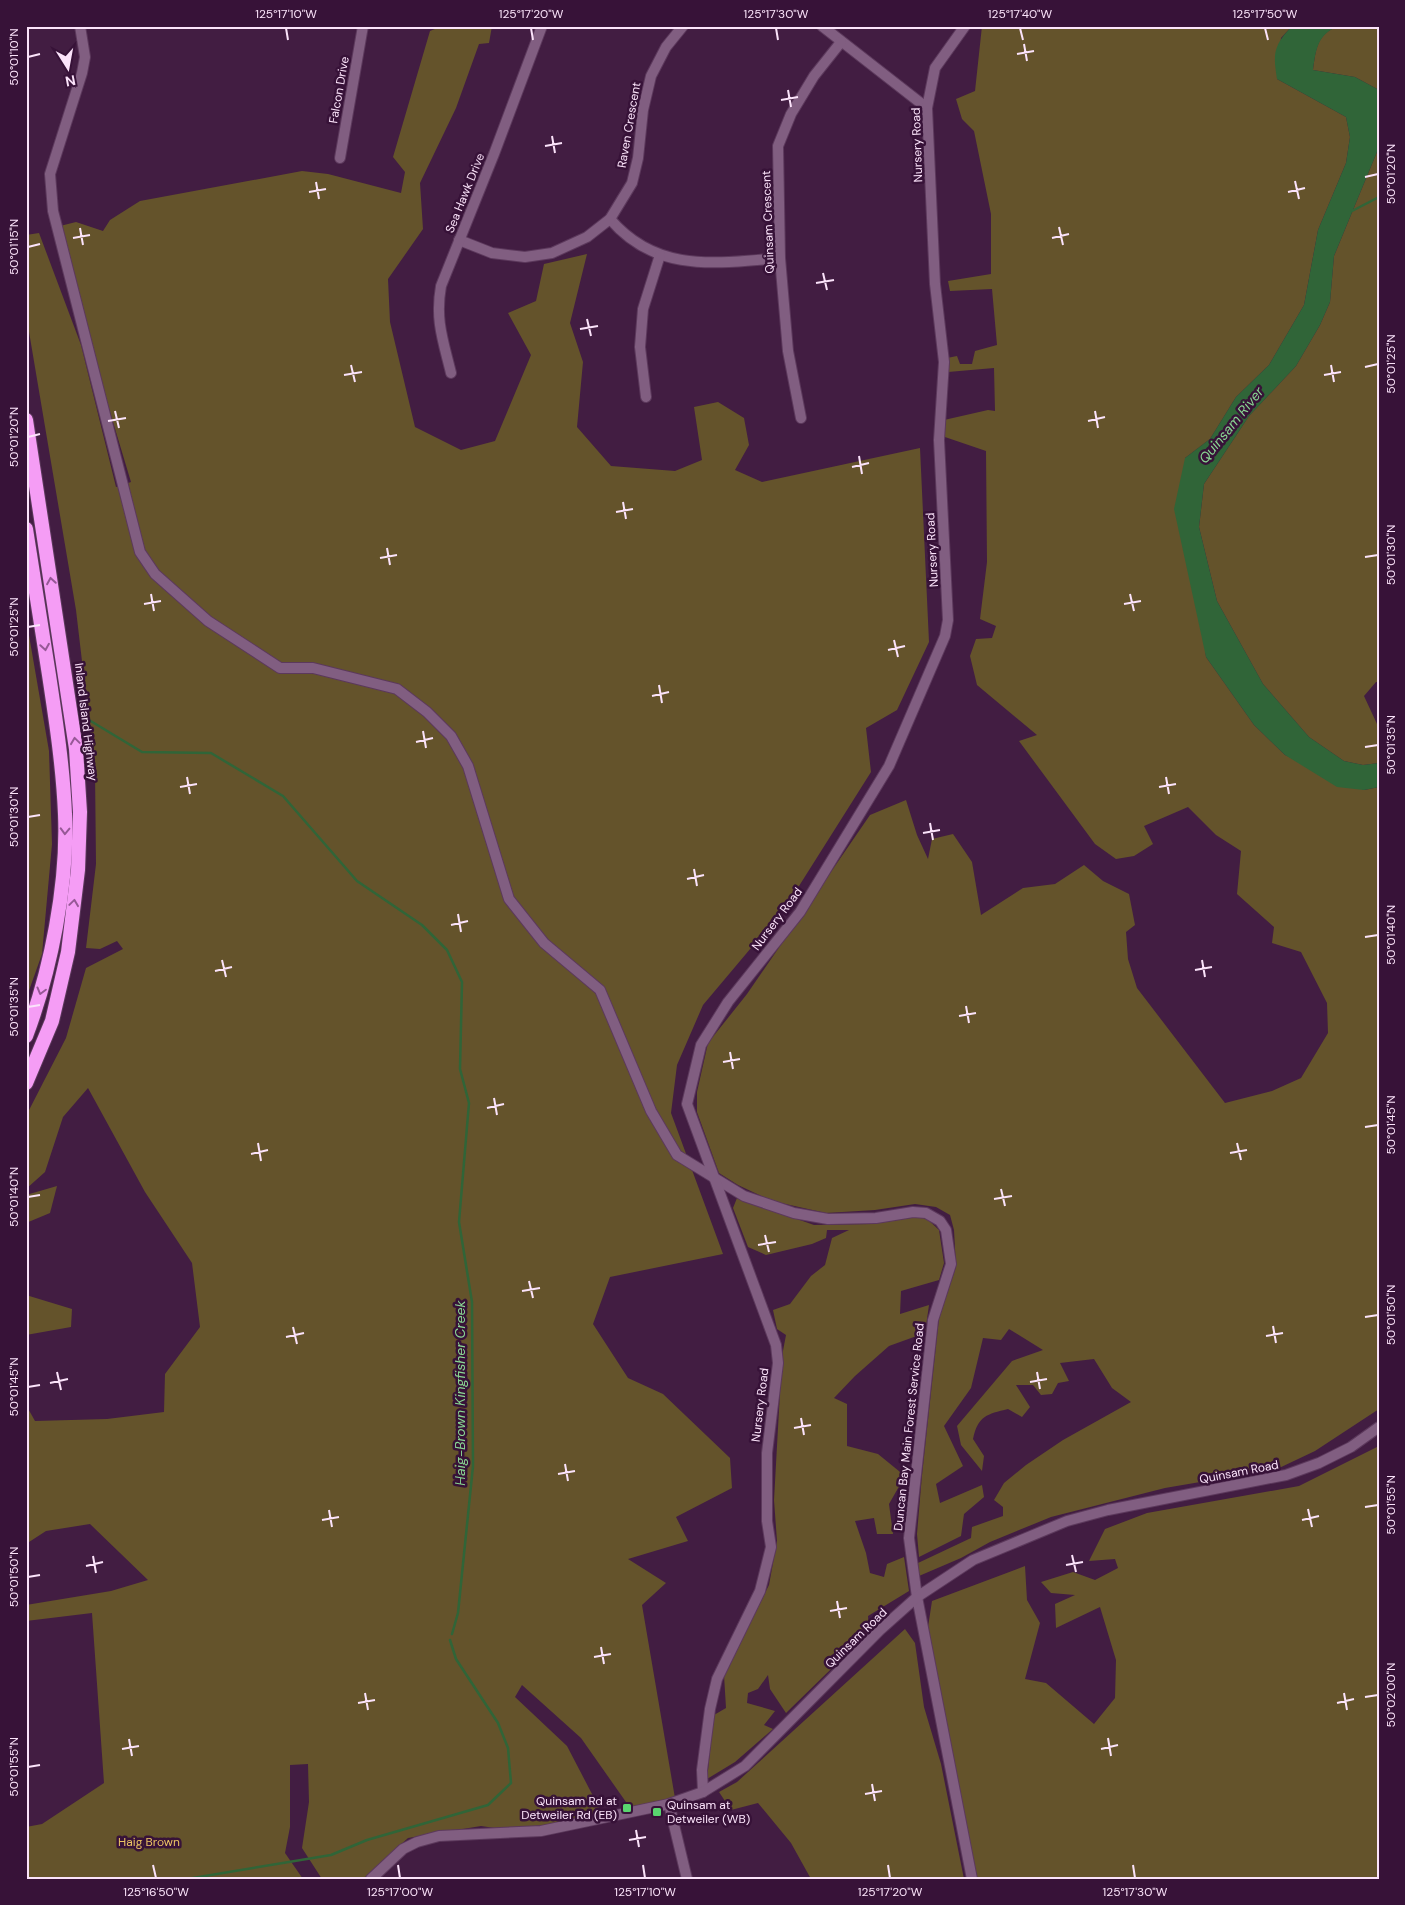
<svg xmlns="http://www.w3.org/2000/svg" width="1405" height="1905" viewBox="0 0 1405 1905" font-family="'DM Sans',sans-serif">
<rect width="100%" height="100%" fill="#421d42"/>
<!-- green -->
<g fill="#64532b">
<path d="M442,26H492L489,43L479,44L456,108L420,183L423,229L388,279L390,322L415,427L461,450L495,441L531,355L508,313L536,301L544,264L587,254L570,323L583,362L577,427L611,466L675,471L702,460L694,407L718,402L744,418L749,445L735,470L762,482L920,448L929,642L897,710L866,728L871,772L787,905L703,1005L677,1065L671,1113L723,1254L610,1277L593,1324L628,1378L663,1394L730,1458L732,1488L676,1517L688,1541L628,1559L666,1583L642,1605L676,1804L633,1812L581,1738L522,1685L515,1697L567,1746L604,1817L535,1834L481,1826L408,1838L363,1879H322L302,1848L309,1802L308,1764L290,1765V1827L285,1853L303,1879H26V1827L42,1824L104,1783L92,1613L26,1621V1605L111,1591L148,1580L90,1524L46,1531L26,1544V1405L35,1421L107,1419L164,1412L165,1374L200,1327L192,1263L145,1192L88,1088L63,1117L45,1172L26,1189V1116L66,1038L86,968L123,949L117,941L100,949L86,948L96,864L95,772L76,610L26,314V235L39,233L81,345L116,487L131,482L104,392L60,226L76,222L103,231L110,220L140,201L302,171L328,174L401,193L405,172L393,157L430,31Z"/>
<path d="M982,26H1292L1281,38L1277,79L1346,117L1350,137L1346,163L1318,230L1304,305L1269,365L1236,397L1210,439L1185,458L1206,657L1254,725L1285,755L1364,790L1379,787V1409L1315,1451L1277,1469L1165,1488L1051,1517L990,1542L961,1558L919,1576L918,1563L971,1538L972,1527L1003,1516V1507L994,1500L1004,1483L1026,1465L1063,1440L1131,1402L1112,1388L1094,1359L1060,1363L1069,1381L1058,1383L1052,1394L1041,1395L1033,1385H1016L1030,1407L1022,1417L1008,1409C987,1414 978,1416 973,1439L984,1456L982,1471L961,1445L957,1426L1012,1361L1043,1350L1009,1329L1001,1340L983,1338L971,1388L944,1426L963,1466L936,1484L940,1503L982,1485L984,1497L964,1514L961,1536L919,1557L917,1534L922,1475L939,1318L956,1267L954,1230L950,1215L936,1207L915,1204L875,1210L826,1213L772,1201L738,1185L719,1173L697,1112V1092L708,1043L747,994L870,815L906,800L917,835L928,859L932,839L953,834L972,862L981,915L1023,888L1055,884L1084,865L1103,881L1129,894L1135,925L1126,932L1128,959L1137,988L1225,1103L1272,1091L1301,1078L1328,1033L1327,1003L1301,952L1272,943L1274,927L1237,894L1241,851L1216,835L1188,807L1144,826L1153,844L1134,856L1116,859L1095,844L1019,741L1037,735L977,685L970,656L976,639L992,638L996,626L980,619L987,562L986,451L942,436L944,420L988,410L995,411L994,368L948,372L947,358L957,356L960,364H972L975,351L997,345L992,289L950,291L948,281L991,274V214L974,131L962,119L956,99L975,91Z"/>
<path d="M1339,26H1379V90L1355,77L1313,70C1316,50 1316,34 1339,26Z"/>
<path d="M1379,147V682H1376L1364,696L1377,724L1379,725V763L1363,765L1344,761L1309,737L1263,684L1217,601L1199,527L1204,484L1249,416L1296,366L1320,325L1330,302L1334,256Z"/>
<path d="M26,618L49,751L52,844L42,954L26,999Z"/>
<path d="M57,1186L50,1213L26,1223V1195Z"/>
<path d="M737,1198L814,1225L871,1224L924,1216L939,1230L944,1263L939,1280L901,1291L900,1314L929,1305L925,1333L889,1346L855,1376L834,1398L847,1404V1446L878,1454L905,1476L889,1504L893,1534H877L874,1518L855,1521L866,1553L870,1573L884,1577L887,1564L904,1557L909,1591L868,1616L869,1632L786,1713L770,1689L768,1675L758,1689L748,1693L747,1703L775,1711L764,1725L773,1729L735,1762L707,1779L714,1715L726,1708L724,1675L769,1585L777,1541L774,1500L782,1356L786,1335L777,1329L773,1310L790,1304L811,1276L825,1265L832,1238L849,1230H827L826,1238L812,1244L766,1255L748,1247L733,1208Z"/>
<path d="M26,1295L72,1309L71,1327L26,1335Z"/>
<path d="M1379,1446V1879H977L928,1627L932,1601L1025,1566L1027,1600L1040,1623L1025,1679L1046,1683L1094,1724L1115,1698L1116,1660L1100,1607L1056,1628L1055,1604L1075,1595L1051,1593L1041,1582L1073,1572L1095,1580L1118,1568L1115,1559L1089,1561L1105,1529L1147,1513L1299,1486Z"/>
<path d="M905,1629L915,1643L924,1707L941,1764L964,1879H811L791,1843L758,1803L731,1810L719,1792L737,1782Z"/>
</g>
<!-- water -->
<path fill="#306538" d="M1292,26H1339C1317,34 1316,50 1313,70L1355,77L1379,90V147L1334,256L1330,302L1320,325L1296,366L1249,416L1204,484L1199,527L1217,601L1263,684L1309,737L1344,761L1363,765L1379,763V787L1364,790L1337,787L1285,755L1254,725L1206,657L1174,509L1185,458L1210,439L1236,397L1269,365L1304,305L1318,230L1346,163L1350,137L1346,117L1277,79C1273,54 1273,46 1292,26Z"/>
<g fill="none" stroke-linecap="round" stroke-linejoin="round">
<!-- stream -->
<g stroke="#306538" stroke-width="2.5">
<path d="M1352,211L1379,197"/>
<path d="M58,687L62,698"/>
<path d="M79,714L142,752L211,753L283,796L357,881L422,925L447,950L462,982L460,1069L469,1103L459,1222L472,1302L473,1466L458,1613L452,1634"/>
<path d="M187,1879L331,1855L367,1840L488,1805L511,1783L508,1748L498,1723L456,1659L450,1640"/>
</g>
<!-- minor casing -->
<g stroke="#5c395c" stroke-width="12">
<g id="minor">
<path d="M80,26L85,57L82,73L50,174L53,211L140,552L155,574L208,621L280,668H313L397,689L427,712L451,736L468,766L509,899L544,943L600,990L651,1111L677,1155L744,1196L794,1213L828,1219L876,1218L913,1212L926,1213L940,1221L946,1230L951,1264L933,1320L909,1538L917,1597L972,1879"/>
<path d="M822,26L927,108"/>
<path d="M340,158L363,26"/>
<path d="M610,219C657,274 717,263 780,258"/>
<path d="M459,240L492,253L525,257L552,253L587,237L610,219L632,183L638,158L643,110L651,76L666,47L683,26"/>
<path d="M451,373C443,340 435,320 441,286L494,154L542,26"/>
<path d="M646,397L640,347L643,309L660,255"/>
<path d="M801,418L788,351L780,258L778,146L791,114L814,76L841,42"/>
<path d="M703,1792L702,1770L710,1709L717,1679L760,1591L771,1547L767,1521V1453L778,1363L776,1345L687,1104L701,1045L728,1002L800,912L889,766L945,636L948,620L939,440L944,362L935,284L927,108L935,68L965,26"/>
<path d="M669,1804L687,1879"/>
<path d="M371,1879L403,1849L417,1842L439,1836L541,1831L669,1804L703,1792L745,1766L880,1630L917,1597L973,1560L1067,1521L1108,1510L1286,1475L1319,1463L1351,1447L1379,1427"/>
</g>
</g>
<!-- highway casing -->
<g stroke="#5c395c" stroke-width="16">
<g id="highway">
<path d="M26,420L76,749L80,812L78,870L68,952L52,1021L26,1083"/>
<path d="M26,529C34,578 41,626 49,675C56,721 63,767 65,814C68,884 51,970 26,1036"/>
</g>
</g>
<!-- minor -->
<use href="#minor" stroke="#815e81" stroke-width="10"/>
<!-- highway -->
<use href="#highway" stroke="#f59df5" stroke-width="14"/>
</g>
<!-- one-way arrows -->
<defs><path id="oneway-chevron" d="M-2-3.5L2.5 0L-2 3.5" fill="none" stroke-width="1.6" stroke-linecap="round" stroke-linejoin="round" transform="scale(1.25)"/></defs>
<g stroke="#965896">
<use href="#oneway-chevron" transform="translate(51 581) rotate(-99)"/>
<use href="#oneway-chevron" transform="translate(45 647) rotate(81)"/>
<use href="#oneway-chevron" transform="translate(75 741) rotate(-98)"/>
<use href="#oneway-chevron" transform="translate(65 831) rotate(92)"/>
<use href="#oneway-chevron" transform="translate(74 903) rotate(-82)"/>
<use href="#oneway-chevron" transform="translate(41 991) rotate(105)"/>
</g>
<!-- ticks -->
<path fill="none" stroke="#fbe3fa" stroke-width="2" d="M286,28L288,40M531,28L533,40M776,28L778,40M1020,28L1023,40M1265,28L1268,40M1024,44L1027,61M1017,54L1034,51M28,57L40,54M788,90L791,107M781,100L798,97M552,136L555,153M545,146L562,143M1365,177L1378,174M1295,181L1299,199M316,182L319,199M309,192L326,189M1288,192L1305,188M1059,227L1063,245M80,228L83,245M73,238L90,235M1052,238L1069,234M28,247L40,244M823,273L827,290M816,283L834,280M587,319L591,336M580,329L598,326M351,365L355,382M1331,365L1334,382M1365,367L1378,364M344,375L362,372M1324,375L1341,372M115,411L119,428M1095,411L1098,428M108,421L126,418M1088,421L1105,417M28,437L40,434M859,456L862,474M852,467L869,463M623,502L626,519M616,512L633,509M387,548L390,565M1365,557L1378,555M380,558L397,555M151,594L154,611M1130,594L1134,611M144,604L161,601M1124,604L1141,601M28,627L40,625M894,640L898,657M888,650L905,646M659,685L662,703M652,696L669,692M423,731L426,748M416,742L433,738M1365,747L1378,745M187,777L190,794M1166,777L1169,794M180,787L197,784M1159,787L1176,784M28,817L40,815M930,823L933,840M923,833L940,830M694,869L697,886M687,879L704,875M458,914L461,932M451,925L468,921M1365,937L1378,935M222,960L226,977M1202,960L1205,977M1195,970L1212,967M215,971L232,967M966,1006L969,1023M28,1007L40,1005M959,1016L976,1013M730,1052L733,1069M723,1062L740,1059M494,1098L497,1115M487,1108L504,1104M1365,1127L1378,1125M258,1143L261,1161M1237,1143L1241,1160M1230,1153L1247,1150M251,1154L268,1150M1001,1189L1005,1206M28,1197L40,1195M994,1199L1012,1196M765,1235L769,1252M758,1245L776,1242M529,1281L533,1298M522,1291L540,1288M1365,1317L1378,1315M1273,1326L1276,1343M293,1327L297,1344M1266,1336L1283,1333M286,1337L304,1333M57,1372L61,1390M1037,1372L1040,1389M1030,1382L1047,1379M50,1383L68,1379M28,1387L40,1385M801,1418L804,1435M794,1428L811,1425M565,1464L568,1481M558,1474L575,1471M1365,1507L1378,1505M1308,1509L1312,1527M329,1510L332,1527M322,1520L339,1517M1302,1520L1319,1516M1072,1555L1076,1572M93,1556L96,1573M1066,1565L1083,1562M86,1566L103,1562M28,1577L40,1575M837,1601L840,1618M830,1611L847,1608M601,1647L604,1664M594,1657L611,1654M365,1693L368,1710M1344,1693L1347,1710M1365,1697L1378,1695M358,1703L375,1700M1337,1703L1354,1699M1108,1738L1111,1756M129,1739L132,1756M122,1749L139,1746M1101,1749L1118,1745M28,1767L40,1765M872,1784L875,1801M865,1794L882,1791M636,1830L639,1847M629,1840L646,1837M153,1865L156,1878M398,1865L400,1878M643,1865L645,1878M888,1865L890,1878M1133,1865L1135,1878"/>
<!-- markers -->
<g fill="#59d56f" stroke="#371238" stroke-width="2">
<rect x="622" y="1803" width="10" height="10" rx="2.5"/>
<rect x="652" y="1807" width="10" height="10" rx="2.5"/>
</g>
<g text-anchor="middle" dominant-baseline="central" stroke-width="5" stroke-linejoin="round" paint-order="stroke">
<!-- street labels -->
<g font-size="12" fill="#fbe3fa" stroke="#371238">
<text transform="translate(339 90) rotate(-80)">Falcon Drive</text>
<text transform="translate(629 125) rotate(-80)">Raven Crescent</text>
<text transform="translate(917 145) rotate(-92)">Nursery Road</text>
<text transform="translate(465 193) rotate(-68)">Sea Hawk Drive</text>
<text transform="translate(768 222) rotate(-92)">Quinsam Crescent</text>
<text transform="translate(932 550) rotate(-93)">Nursery Road</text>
<text transform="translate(86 722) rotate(83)">Inland Island Highway</text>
<text transform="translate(777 919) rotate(-53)">Nursery Road</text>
<text transform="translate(760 1405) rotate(-83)">Nursery Road</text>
<text transform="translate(909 1427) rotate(-84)">Duncan Bay Main Forest Service Road</text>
<text transform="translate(1239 1472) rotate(-11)">Quinsam Road</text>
<text transform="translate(856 1638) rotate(-44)">Quinsam Road</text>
</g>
<!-- poi labels -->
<g font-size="12" fill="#fbe3fa" stroke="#371238" text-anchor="end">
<text x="617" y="1801">Quinsam Rd at<tspan x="617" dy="14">Detweiler Rd (EB)</tspan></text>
<text x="667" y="1805" text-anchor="start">Quinsam at<tspan x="667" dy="14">Detweiler (WB)</tspan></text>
</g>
<!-- park labels -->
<g font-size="12" fill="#eac363" stroke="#371238">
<text x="149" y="1842">Haig Brown</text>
</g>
<!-- water labels -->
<g font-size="14" font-style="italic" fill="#8ad793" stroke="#371238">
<text transform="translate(1231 425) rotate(-51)">Quinsam River</text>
<text transform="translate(460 1393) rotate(-90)">Haig-Brown Kingfisher Creek</text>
</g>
</g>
<!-- border -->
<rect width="1405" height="1905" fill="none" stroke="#371238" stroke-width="55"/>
<!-- north arrow -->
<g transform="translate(68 68) rotate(169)" stroke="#371238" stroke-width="4" paint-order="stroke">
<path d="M0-4L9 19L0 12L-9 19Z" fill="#fbe3fa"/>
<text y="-8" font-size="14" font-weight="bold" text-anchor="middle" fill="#fbe3fa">N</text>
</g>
<rect x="28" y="28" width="1350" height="1850" fill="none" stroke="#fbe3fa" stroke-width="2"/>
<g font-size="12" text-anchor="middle" fill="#fbe3fa">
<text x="286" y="18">125°17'10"W</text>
<text x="531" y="18">125°17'20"W</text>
<text x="776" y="18">125°17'30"W</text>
<text x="1020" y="18">125°17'40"W</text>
<text x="1265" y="18">125°17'50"W</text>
<text transform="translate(14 57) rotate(-90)" y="4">50°01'10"N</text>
<text transform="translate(1391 174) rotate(-90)" y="4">50°01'20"N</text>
<text transform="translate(14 247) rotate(-90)" y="4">50°01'15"N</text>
<text transform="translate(1391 364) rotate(-90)" y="4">50°01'25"N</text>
<text transform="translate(14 437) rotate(-90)" y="4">50°01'20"N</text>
<text transform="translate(1391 555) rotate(-90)" y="4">50°01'30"N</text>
<text transform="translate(14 627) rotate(-90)" y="4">50°01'25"N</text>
<text transform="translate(1391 745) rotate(-90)" y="4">50°01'35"N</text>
<text transform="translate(14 817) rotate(-90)" y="4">50°01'30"N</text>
<text transform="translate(1391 935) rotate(-90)" y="4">50°01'40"N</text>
<text transform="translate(14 1007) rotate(-90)" y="4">50°01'35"N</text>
<text transform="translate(1391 1125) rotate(-90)" y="4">50°01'45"N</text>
<text transform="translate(14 1197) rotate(-90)" y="4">50°01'40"N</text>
<text transform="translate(1391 1315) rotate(-90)" y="4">50°01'50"N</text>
<text transform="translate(14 1387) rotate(-90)" y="4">50°01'45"N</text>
<text transform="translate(1391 1505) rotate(-90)" y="4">50°01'55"N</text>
<text transform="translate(14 1577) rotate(-90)" y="4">50°01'50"N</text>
<text transform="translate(1391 1695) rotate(-90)" y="4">50°02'00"N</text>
<text transform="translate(14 1767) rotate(-90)" y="4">50°01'55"N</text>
<text x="156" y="1896">125°16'50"W</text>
<text x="400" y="1896">125°17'00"W</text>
<text x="645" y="1896">125°17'10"W</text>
<text x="890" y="1896">125°17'20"W</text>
<text x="1135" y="1896">125°17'30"W</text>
</g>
</svg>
